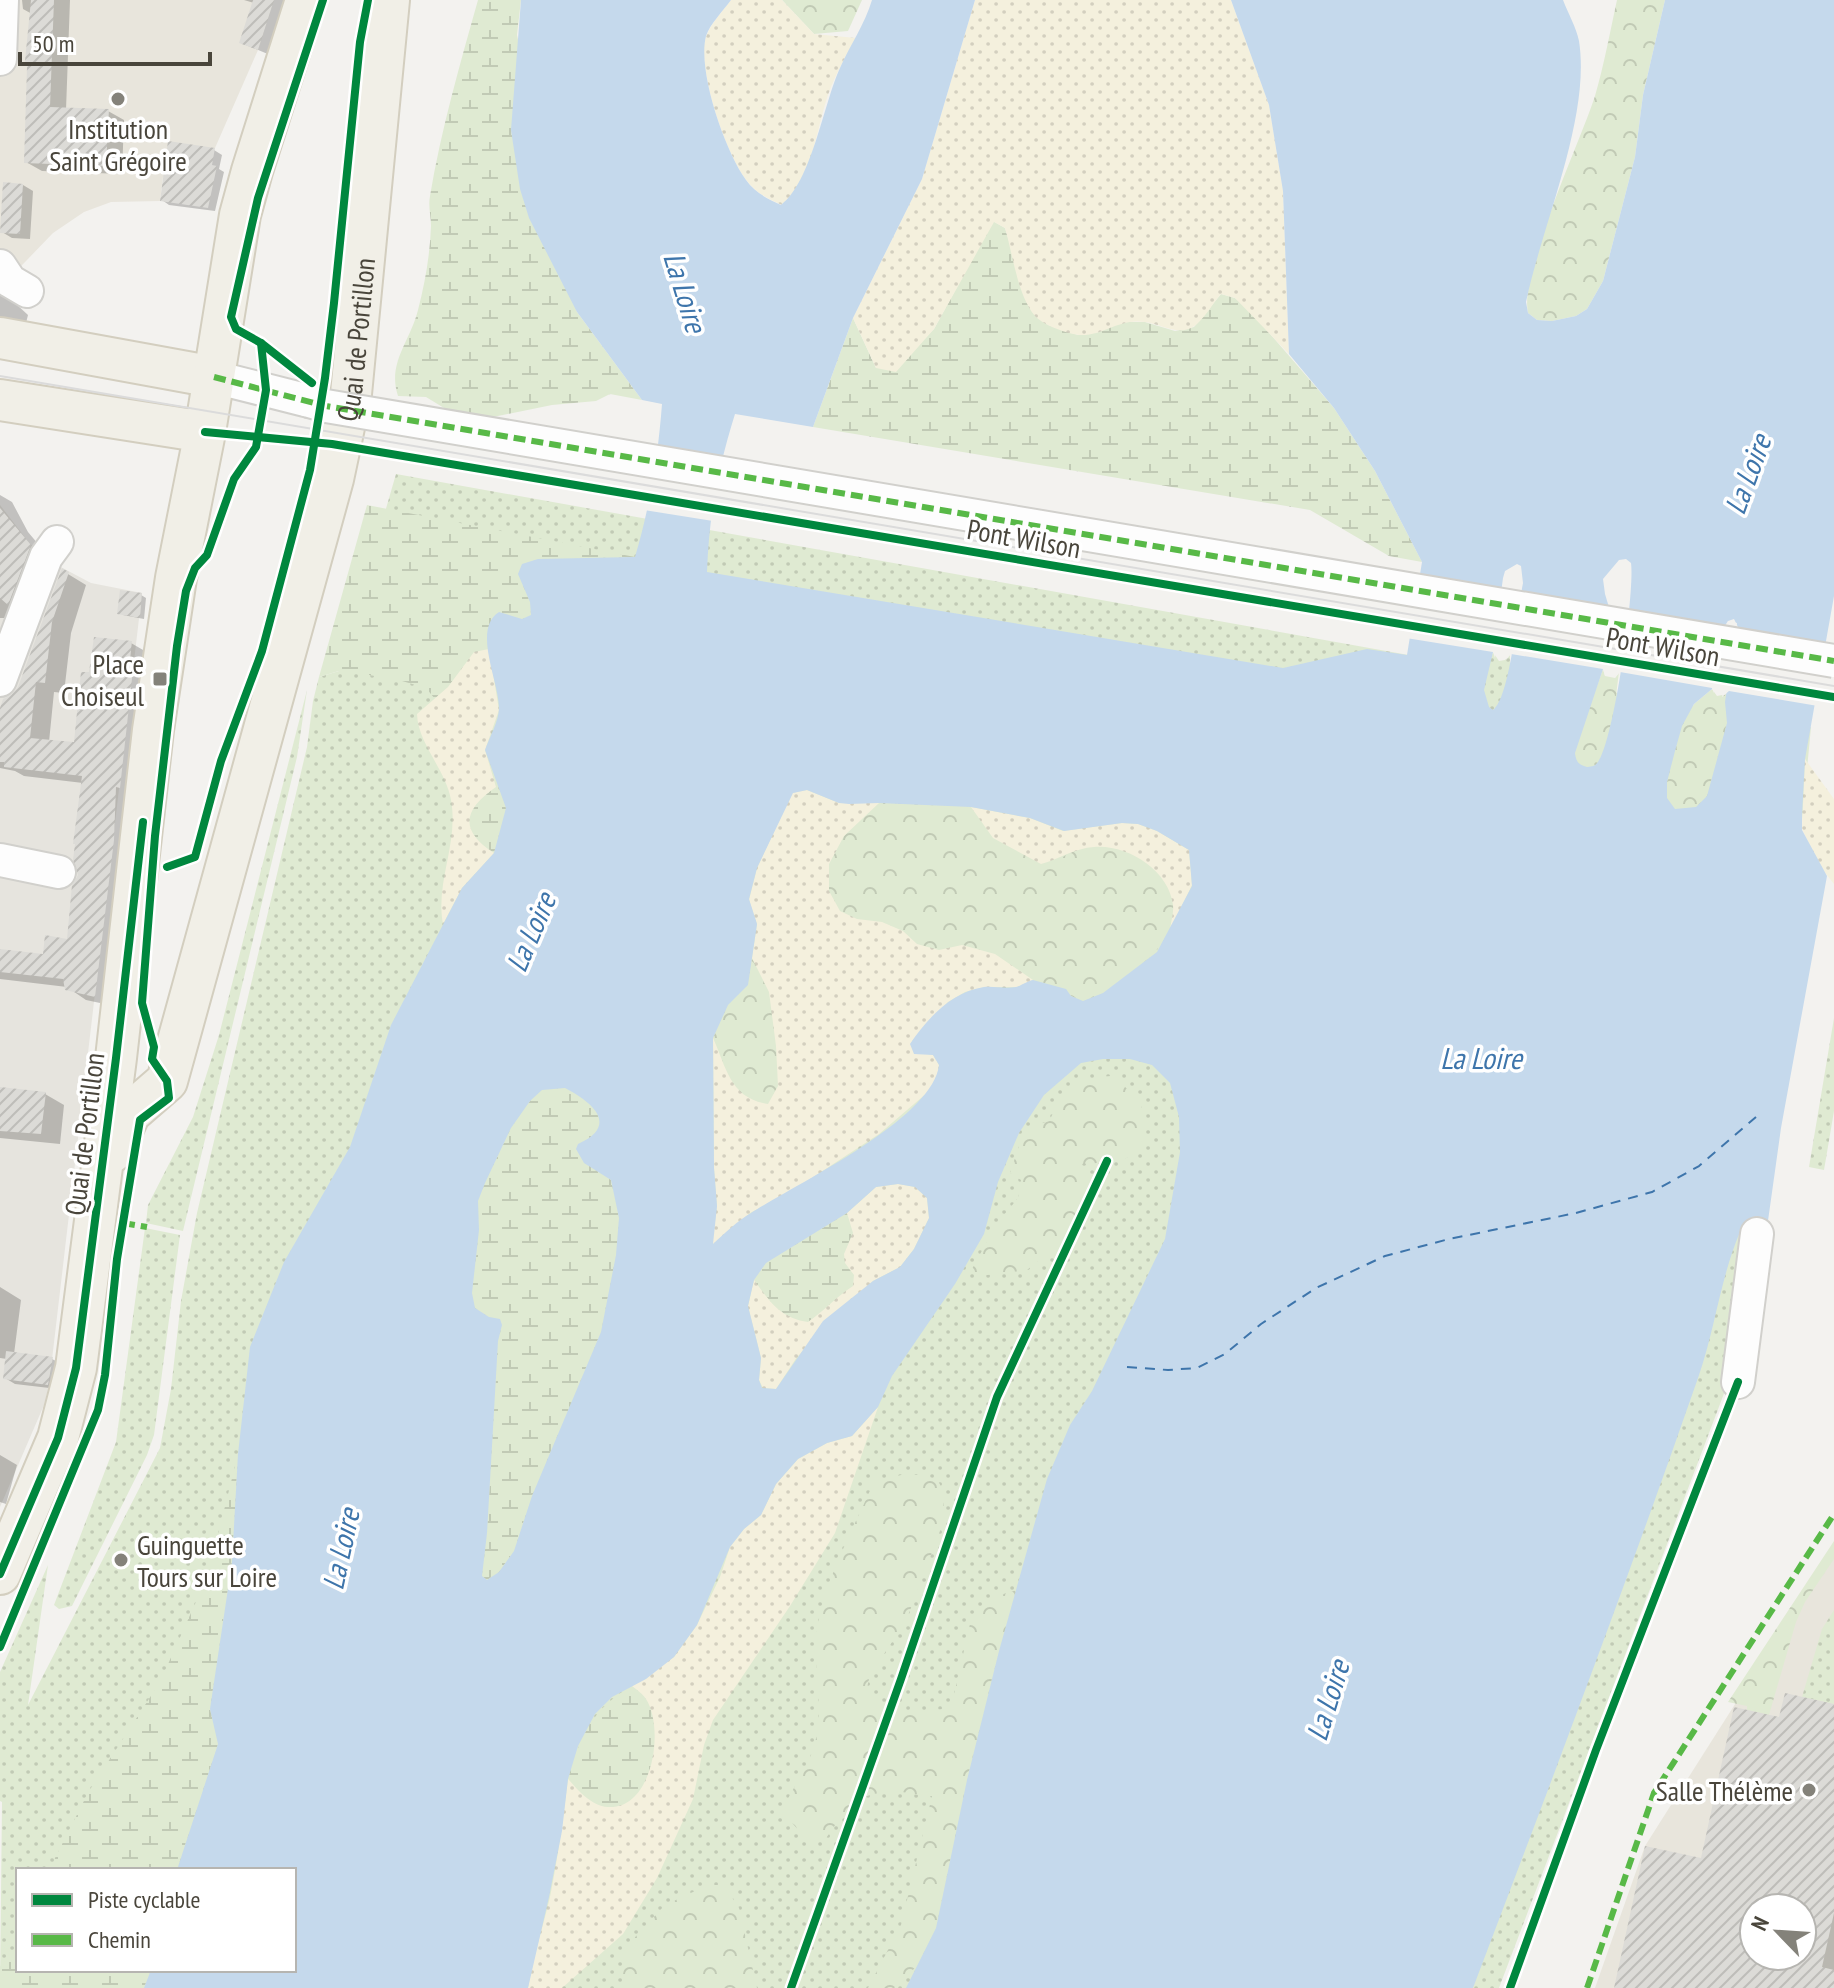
<svg xmlns="http://www.w3.org/2000/svg" width="1834" height="1988" viewBox="0 0 1834 1988" font-family="'PT Sans Narrow',sans-serif">
<defs>
<pattern id="green-dots" width="8" height="8" patternUnits="userSpaceOnUse" patternTransform="scale(2)"><rect width="8" height="8" fill="#dfead2"/><path d="M2 2h.1M6 6h.1" fill="none" stroke="#c1cab5" stroke-width="1.8" stroke-linecap="round"/></pattern>
<pattern id="forest-crowns" width="20" height="18" patternUnits="userSpaceOnUse" patternTransform="scale(2)"><rect width="20" height="18" fill="#dfead2"/><path d="M2 6a3 3 0 1 1 6 0M12 15a3 3 0 1 1 6 0" fill="none" stroke="#c1cab5"/></pattern>
<pattern id="wetland-marsh" width="20" height="14" patternUnits="userSpaceOnUse" patternTransform="scale(2)"><rect width="20" height="14" fill="#dfead2"/><path d="M1 5h8M5 5V1M11 12h8M15 12V8" fill="none" stroke="#c1cab5"/></pattern>
<pattern id="sand-dots" width="8" height="8" patternUnits="userSpaceOnUse" patternTransform="scale(2)"><rect width="8" height="8" fill="#f4f0dd"/><path d="M2 2h.1M6 6h.1" fill="none" stroke="#d3cfbf" stroke-width="1.8" stroke-linecap="round"/></pattern>
<pattern id="building-hatch" width="6" height="6" patternUnits="userSpaceOnUse" patternTransform="scale(2)"><rect width="6" height="6" fill="#dcdbd7"/><path d="M-1 1l2-2M0 6l6-6M5 7l2-2" fill="none" stroke="#bebdb9"/></pattern>
</defs>
<rect width="100%" height="100%" fill="#f3f2ef"/>
<!-- residential -->
<path fill="#e6e4de" d="M0,505L30,544L55,564L91,583L142,593L49,1385L44,1405L0,1507Z"/>
<!-- education -->
<g fill="#e8e5dc" fill-rule="evenodd">
<path d="M0,0H274L258,50L215,148L163,177L160,201L111,202L84,212L53,233L0,288Z"/>
<path d="M1834,1548V1988H1595L1645,1846ZM1754,1908H1802V1956H1754Z"/>
</g>
<!-- green -->
<g fill="url(#green-dots)" fill-rule="evenodd">
<path d="M396,474L1487,669L1493,652L1499,661L1505,660L1510,654V674L1811,727L1756,1309L1499,1988H0L2,1802L0,1801V1672L48,1565L28,1705L160,1448L171,1389L181,1301L197,1213L307,747L313,701L319,677L339,671ZM18,1870H294V1970H18Z"/>
<path d="M307,690L297,757L183,1231L146,1223L148,1205L193,1117L219,1035Z"/>
<path d="M1834,1018V1111L1824,1170L1809,1167Z"/>
<path d="M145,1228L180,1235L154,1435L147,1455L72,1606L59,1609L54,1605L116,1442Z"/>
<path d="M1834,1610V1704L1802,1697L1822,1629Z"/>
</g>
<!-- forest -->
<g fill="url(#forest-crowns)">
<path d="M782,0H862L848,31L814,34Z"/>
<path d="M1617,0H1665L1643,95L1635,157L1603,281L1587,309L1576,316L1552,321L1537,320L1528,313C1519,271 1580,143 1595,96C1604,65 1610,32 1617,0Z"/>
<path d="M1603,669L1605,676L1615,678L1619,672C1616,694 1610,761 1587,768L1581,766L1576,760V745Z"/>
<path d="M1712,689L1717,696L1727,694V723L1707,796L1696,807L1675,809L1667,798V782L1682,726L1694,704Z"/>
<path d="M879,803L971,807L993,838L1061,858C1071,852 1083,847 1095,846C1128,845 1168,870 1173,904C1180,947 1117,987 1083,1001L1071,996L1066,989L1033,980L994,954L962,945L939,950L917,944L903,931L882,922L857,919L840,911L829,891V864L844,836Z"/>
<path d="M752,958L769,992L776,1046L778,1086L768,1104C731,1098 727,1069 713,1038L728,1005L748,985Z"/>
<path d="M1111,1076C1120,1083 1129,1089 1136,1098C1149,1113 1149,1143 1131,1155C1117,1165 1097,1162 1081,1164L1093,1178L1090,1209L1082,1226L1027,1270L979,1276L972,1269L996,1225L1018,1198L1021,1180L1010,1173L1024,1131L1030,1127L1049,1121C1054,1113 1055,1105 1059,1098C1068,1081 1095,1077 1111,1076Z"/>
<path d="M901,1475H918L937,1479L944,1492L943,1523L906,1621L870,1675L866,1692C886,1720 922,1711 951,1708L972,1615L1000,1595L1017,1590L999,1651L967,1779L936,1928L919,1964L894,1988H868L901,1925L932,1796C921,1797 911,1792 900,1792C852,1791 848,1808 824,1841C804,1843 793,1823 782,1810C792,1789 809,1766 815,1743C826,1701 809,1657 820,1614C831,1568 855,1525 874,1482Z"/>
<path d="M1834,1541V1559L1805,1602L1796,1622L1769,1715L1747,1710V1706L1728,1702Z"/>
<path d="M708,1885H724L739,1908L757,1988H622L625,1948L665,1905Z"/>
</g>
<!-- wetland -->
<g fill="url(#wetland-marsh)">
<path d="M478,0H521L517,35L577,312L642,400L610,394L596,401L552,405L493,417L468,416L449,411L426,397L398,396C387,363 410,342 418,310C425,283 430,255 431,226C431,216 428,206 430,196C441,130 460,64 478,0Z"/>
<path d="M993,221L1005,228L1013,254L1048,325L1078,335L1099,332L1118,322H1145L1175,331L1194,327L1221,294L1235,298L1252,313L1334,408L1375,471L1422,562L1389,556L1310,510L813,427L853,318L876,368L915,347L934,329Z"/>
<path d="M367,505L635,557L538,559L518,574L530,602L531,615L522,619L512,615L488,641L489,649L474,652L448,687L435,699L426,688L402,681L342,670L319,677Z"/>
<path d="M496,787L506,808L494,853C458,830 464,809 496,787Z"/>
<path d="M565,1088C592,1103 620,1125 579,1144L596,1171L611,1180L619,1218L616,1255L601,1332L532,1496L514,1551L499,1572L487,1580L482,1576L487,1533L498,1341L502,1325L475,1308L472,1293L479,1230L478,1201L485,1183L511,1128L530,1101L542,1090Z"/>
<path d="M847,1213L853,1232L844,1254L845,1263L854,1275L853,1286C836,1297 824,1311 808,1322C780,1318 770,1302 754,1280L766,1263Z"/>
<path d="M238,1454L232,1562L210,1709L218,1744L177,1870H53L55,1858L89,1791L160,1682L208,1575Z"/>
<path d="M632,1686C637,1690 643,1694 646,1699C665,1728 653,1810 608,1807C591,1806 578,1790 568,1779C581,1736 591,1709 632,1686Z"/>
<path d="M18,1956V1970H151L144,1988H0V1966Z"/>
</g>
<!-- sand -->
<g fill="url(#sand-dots)">
<path d="M731,0H782L814,34L856,38C846,56 835,75 828,95C816,130 812,181 782,205C768,199 756,193 747,181C726,154 702,81 704,47C705,29 720,15 731,0Z"/>
<path d="M975,0H1231L1269,105L1283,191L1289,354L1235,298L1221,294C1213,303 1203,321 1193,327C1177,336 1161,324 1145,322C1118,318 1104,336 1080,335C1068,334 1043,325 1035,316C1017,294 1013,255 1005,228L994,222L934,329L896,372L876,368L853,318L922,179Z"/>
<path d="M489,649L499,710L485,750L496,787C464,809 458,830 494,853L462,888L443,924C435,882 459,843 451,800C446,770 418,744 417,714L448,687L474,652Z"/>
<path d="M1805,759L1834,799V884L1819,865L1802,829Z"/>
<path d="M807,790L839,803H879L844,836L829,864V891L840,911L857,919L882,922L903,931L917,944L939,950L962,945L995,954L1033,980L1017,987H985L965,992L948,1002L912,1041L924,1053L933,1055L939,1065L938,1078L928,1092L879,1134L792,1191L750,1213L712,1245L717,1206L714,1168L713,1038C727,1069 730,1098 768,1104L778,1086L776,1046L769,992L752,958L757,924L749,900L757,868L792,793Z"/>
<path d="M971,807L1030,818L1063,831L1122,823L1138,824L1157,831L1189,850L1192,885L1170,930C1171,922 1174,912 1173,905C1169,870 1127,844 1094,847C1075,848 1059,859 1041,864L993,838Z"/>
<path d="M898,1184L915,1187L927,1198L929,1218L914,1249L900,1267L873,1281L797,1357L776,1389L763,1388L759,1380L761,1358L748,1306L754,1280C770,1302 780,1318 808,1322C824,1311 836,1297 853,1286L854,1275L845,1263L844,1254L853,1233L847,1213L876,1187Z"/>
<path d="M878,1407L835,1533L790,1606L713,1720L704,1745L693,1799L657,1878L623,1934L562,1988H528C533,1957 543,1927 550,1897C558,1858 563,1818 568,1779C578,1790 591,1806 608,1807C653,1810 665,1728 646,1699C643,1694 637,1690 632,1686L674,1657L697,1625L720,1577L730,1547L744,1529L761,1515L776,1484L798,1459L827,1443L852,1436Z"/>
</g>
<!-- water -->
<path fill="#c5d9ec" fill-rule="evenodd" d="M521,0H731C723,11 710,24 706,36C697,71 725,151 746,180C755,193 768,199 781,205C812,181 823,105 840,68C850,45 865,24 872,0H975L922,179L853,318L813,427L735,414C718,469 709,514 707,572L1283,668L1367,649L1407,655L1422,562L1375,471L1334,408L1289,354L1283,191L1269,105L1231,0H1563C1568,13 1576,27 1579,41C1591,117 1542,225 1526,302L1528,313L1537,320L1552,321L1576,316L1587,309L1603,281L1635,157L1643,95L1665,0H1834V596L1805,759L1802,815V830L1827,876L1781,1128L1766,1235L1740,1232C1720,1279 1715,1330 1698,1378C1627,1582 1550,1785 1473,1988H906L936,1928L967,1780L999,1651L1047,1479L1070,1425L1092,1391L1165,1239L1180,1152L1179,1117L1170,1083L1152,1065L1130,1059H1103L1081,1063L1044,1095L1019,1133L998,1182L984,1234L955,1284L892,1376L878,1407L852,1436L827,1443L798,1459L776,1484L761,1515L744,1529L730,1547L697,1625L674,1657L646,1679L612,1697L595,1714L578,1746L568,1779L562,1831L549,1897L528,1988H144L151,1970H294V1870H177L218,1744L210,1709L232,1562L238,1454L250,1347L284,1262L350,1147L391,1025L462,888L494,853L506,808L485,750C489,738 499,721 499,708C499,681 472,629 499,612L522,619L531,615L530,602L518,574L522,564L538,559L635,557C650,506 658,457 662,404L642,400L577,312L529,218L520,189L511,130ZM1626,559L1631,563C1635,591 1614,741 1598,762C1594,767 1593,766 1587,767C1579,765 1576,762 1575,753L1603,669L1611,614L1605,594L1603,579L1619,560ZM1517,564L1521,566L1523,583C1518,607 1510,698 1493,710L1489,707L1484,690L1493,652L1503,578L1505,571ZM1728,621L1737,623L1725,702L1727,723L1707,796L1696,807L1675,809L1667,798V782L1675,751L1682,726L1694,704L1712,689ZM807,790L839,803L849,804L879,803L971,807L1030,818L1064,831L1122,823L1138,824L1157,831L1189,850L1192,886L1157,952L1103,993L1083,1001L1071,996L1066,989L1033,980C1027,981 1021,986 1016,987C1005,989 994,986 984,987C951,992 927,1019 910,1044L914,1054L933,1055L939,1065C933,1119 796,1184 751,1213C737,1221 725,1233 713,1244L717,1206L714,1168L713,1038L728,1005L748,985L757,924L749,899L757,868L793,793ZM565,1088C592,1102 620,1125 578,1144L576,1149L584,1163L611,1180L619,1218L616,1255L601,1332L532,1496L514,1551L499,1572L487,1580L482,1576L487,1533L498,1341L502,1325L500,1319L489,1317L475,1308L472,1293L479,1230L478,1201L485,1183L511,1128L530,1101L542,1090ZM898,1184L915,1187L927,1198L929,1218L914,1249L900,1267L873,1281L823,1321L776,1389L762,1388L759,1380L761,1358L748,1306L754,1280L766,1263L847,1213L876,1187Z"/>
<!-- pier -->
<g fill="#f3f2ef">
<path d="M655,452L724,464L713,521L644,510Z"/>
<path d="M1415,581L1500,595L1506,586L1495,658L1493,652L1406,638Z"/>
<path d="M1518,589L1520,598L1615,614L1605,676L1603,669L1511,654L1506,660Z"/>
<path d="M1627,605L1629,617L1724,627L1728,621L1734,619L1739,629L1829,651L1818,706L1729,691L1722,697L1734,635L1733,624L1725,634L1714,693L1712,688L1620,672L1615,678Z"/>
</g>
<!-- shadow -->
<g fill="#0003" fill-rule="evenodd">
<path d="M22,0H70L66,110L108,111L124,120L122,174L42,171L26,162L32,14L23,9Z"/>
<path d="M244,0H293L275,57L241,43L254,3Z"/>
<path d="M214,150L222,155L219,169L224,172L215,211L169,205L162,200Z"/>
<path d="M23,185L33,191L30,239L12,238L2,232Z"/>
<path d="M0,294L15,303L28,315L26,323L0,319Z"/>
<path d="M0,495L12,502L28,532L49,557L8,618H0Z"/>
<path d="M63,571L86,585L71,633L64,693L54,692L49,742L76,745L90,675L131,643L150,654L114,1006L86,1000L67,987L0,979V951L44,956L69,941L80,875L83,783L24,776L15,771L0,768V714L20,688Z"/>
<path d="M141,595L146,598L144,619L123,615Z"/>
<path d="M0,1089L45,1094L64,1105L60,1144L0,1138Z"/>
<path d="M0,1287L21,1300L14,1354L52,1359L62,1364L58,1389L15,1384L5,1378L7,1359L0,1358Z"/>
<path d="M0,1455L17,1465L6,1504L0,1502Z"/>
<path d="M1834,1706V1988H1617L1702,1860L1781,1719ZM1754,1908H1802V1956H1754Z"/>
</g>
<g fill="none" stroke-linecap="round" stroke-linejoin="round">
<!-- ferry -->
<path stroke="#3e75ab" stroke-width="2" stroke-dasharray="10 8" stroke-linecap="butt" d="M1127,1367L1168,1370L1197,1368L1225,1354L1261,1324L1316,1288L1385,1256L1449,1239L1576,1213L1652,1192L1699,1166L1756,1117"/>
</g>
<!-- building -->
<g fill="url(#building-hatch)" fill-rule="evenodd">
<path d="M31,0H54L50,107L109,109L106,166L24,163L27,67L25,61Z"/>
<path d="M253,0H274L258,50L239,43Z"/>
<path d="M168,141L215,148L212,165L217,166L208,208L160,201Z"/>
<path d="M3,182L23,184L20,234L0,233Z"/>
<path d="M0,508L31,545L8,605L0,598Z"/>
<path d="M62,568L69,572L52,622L45,683L36,682L30,738L74,742L81,672H89L94,637L132,641L130,660L134,661L120,788L116,787L114,840L95,997L65,990L63,979L0,972V949L43,954L45,935L67,939L72,885L78,875L73,860L75,844H73L82,776L4,767V762H0V708L3,699L11,695L18,687Z"/>
<path d="M120,590L142,593L140,618L117,614Z"/>
<path d="M0,1087L46,1092L41,1134L0,1131Z"/>
<path d="M6,1351L53,1357L48,1385L3,1379Z"/>
<path d="M1785,1693L1834,1704V1913L1822,1967L1834,1970V1988H1614L1645,1846L1701,1858L1734,1707L1779,1717ZM1754,1908H1802V1956H1754Z"/>
</g>
<g fill="none" stroke-linecap="round" stroke-linejoin="round">
<!-- minor casing -->
<g stroke="#d1d0cc" stroke-width="36">
<g id="minor">
<path d="M0,59L2,0"/>
<path d="M0,266L10,281L27,291"/>
<path d="M214,377L309,401"/>
<path d="M0,680L46,557L57,542"/>
<path d="M0,860L59,872"/>
<path d="M1738,1382L1757,1234"/>
</g>
</g>
<!-- major casing -->
<g stroke="#d3cebf" stroke-width="44">
<g id="major">
<path d="M0,338L214,377"/>
<path d="M0,400L205,432"/>
<path id="s1" d="M112,1152L130,1113L167,1081L333,479L351,394L389,0"/>
<path d="M0,1574L58,1438L76,1368L116,1058L153,730L176,578L205,432L240,215L252,171L306,0"/>
</g>
</g>
<!-- minor -->
<use href="#minor" stroke="#fdfdfd" stroke-width="32"/>
<!-- major -->
<use href="#major" stroke="#f1efe7" stroke-width="40"/>
<!-- tram -->
<path stroke="#dbdbdb" stroke-width="2" d="M0,376L1834,686"/>
<!-- minor-bridge casing -->
<g stroke="#d1d0cc" stroke-width="36" stroke-linecap="butt">
<path id="minor-bridge" d="M309,401L326,406L1834,661"/>
</g>
<!-- minor-bridge -->
<use href="#minor-bridge" stroke="#fdfdfd" stroke-width="32"/>
<!-- quiet -->
<g stroke="#58b947" stroke-width="6" stroke-dasharray="12 6" stroke-linecap="butt">
<path d="M214,377L326,406L1834,661"/>
<path d="M123,1223L147,1227"/>
<path d="M1587,1988L1654,1793L1834,1514"/>
</g>
<!-- cycleway casing -->
<g stroke="#fff" stroke-width="13">
<g id="cycleway">
<path d="M312,383L261,343L236,329L231,317L258,198L323,0"/>
<path d="M205,432L332,444L1834,697"/>
<path d="M167,867L195,857L221,761L262,651L310,470L325,378L334,303L360,42L368,0"/>
<path d="M0,1574L58,1438L76,1368L116,1058L143,822"/>
<path d="M0,1647L98,1410L105,1375L117,1259L140,1120L169,1098L167,1081L152,1059L154,1047L142,1003L155,836L177,646L186,591L195,568L207,555L234,479L256,447L266,390L261,343"/>
<path d="M791,1988L901,1679L997,1397L1107,1161"/>
<path d="M1510,1988L1596,1750L1738,1382"/>
</g>
</g>
<!-- cycleway -->
<use href="#cycleway" stroke="#00873e" stroke-width="8"/>
</g>
<!-- markers -->
<g fill="#84827a" stroke="#fff" stroke-width="3">
<circle cx="118" cy="99" r="8"/>
<rect x="152" y="671" width="16" height="16" rx="4"/>
<circle cx="121" cy="1560" r="8"/>
<circle cx="1809" cy="1790" r="8"/>
</g>
<g text-anchor="middle" dominant-baseline="central" stroke-width="7" stroke-linejoin="round" paint-order="stroke">
<!-- poi labels -->
<g font-size="28" fill="#49453b" stroke="#fff" text-anchor="end">
<text x="118" y="128" text-anchor="middle">Institution<tspan x="118" dy="32">Saint Grégoire</tspan></text>
<text x="144" y="663">Place<tspan x="144" dy="32">Choiseul</tspan></text>
<text x="137" y="1544" text-anchor="start">Guinguette<tspan x="137" dy="32">Tours sur Loire</tspan></text>
<text x="1793" y="1790">Salle Thélème</text>
</g>
<!-- street labels -->
<g font-size="28" fill="#49453b" stroke="#fff">
<text stroke="none"><textPath href="#s1" startOffset="858">Quai de Portillon</textPath></text>
<text transform="translate(1024 538) rotate(10)">Pont Wilson</text>
<text transform="translate(1663 646) rotate(10)">Pont Wilson</text>
<text transform="translate(84 1134) rotate(-83)">Quai de Portillon</text>
</g>
<!-- water labels -->
<g font-size="30" font-style="italic" fill="#3e75ab" stroke="#fff">
<text transform="translate(686 292) rotate(73)">La Loire</text>
<text transform="translate(1747 474) rotate(-70)">La Loire</text>
<text transform="translate(530 932) rotate(-67)">La Loire</text>
<text x="1481" y="1057">La Loire</text>
<text transform="translate(340 1549) rotate(-78)">La Loire</text>
<text transform="translate(1327 1700) rotate(-73)">La Loire</text>
</g>
</g>
<!-- legend -->
<rect x="16" y="1868" width="280" height="104" fill="#ffffff" stroke="#b6b5b1" stroke-width="2"/>
<rect x="32" y="1894" width="40" height="12" fill="#00873e" stroke="#b6b5b1" stroke-width="2"/>
<text x="88" y="1908" font-size="24" fill="#49453b">Piste cyclable</text>
<rect x="32" y="1934" width="40" height="12" fill="#58b947" stroke="#b6b5b1" stroke-width="2"/>
<text x="88" y="1948" font-size="24" fill="#49453b">Chemin</text>
<!-- north arrow -->
<g transform="translate(1778 1932) rotate(295)"><circle r="38" fill="#ffffff" stroke="#b6b5b1" stroke-width="2"/>
<path d="M0-6L14 30L0 20L-14 30Z" fill="#84827a"/>
<text y="-12" font-size="22" font-weight="bold" text-anchor="middle" fill="#49453b">N</text>
</g>
<!-- scale -->
<path d="M20 52v12h190v-12" fill="none" stroke="#49453b" stroke-width="4"/>
<text x="32" y="52" font-size="24" fill="#49453b" stroke="#ffffff" stroke-width="6" paint-order="stroke">50 m</text>
</svg>
